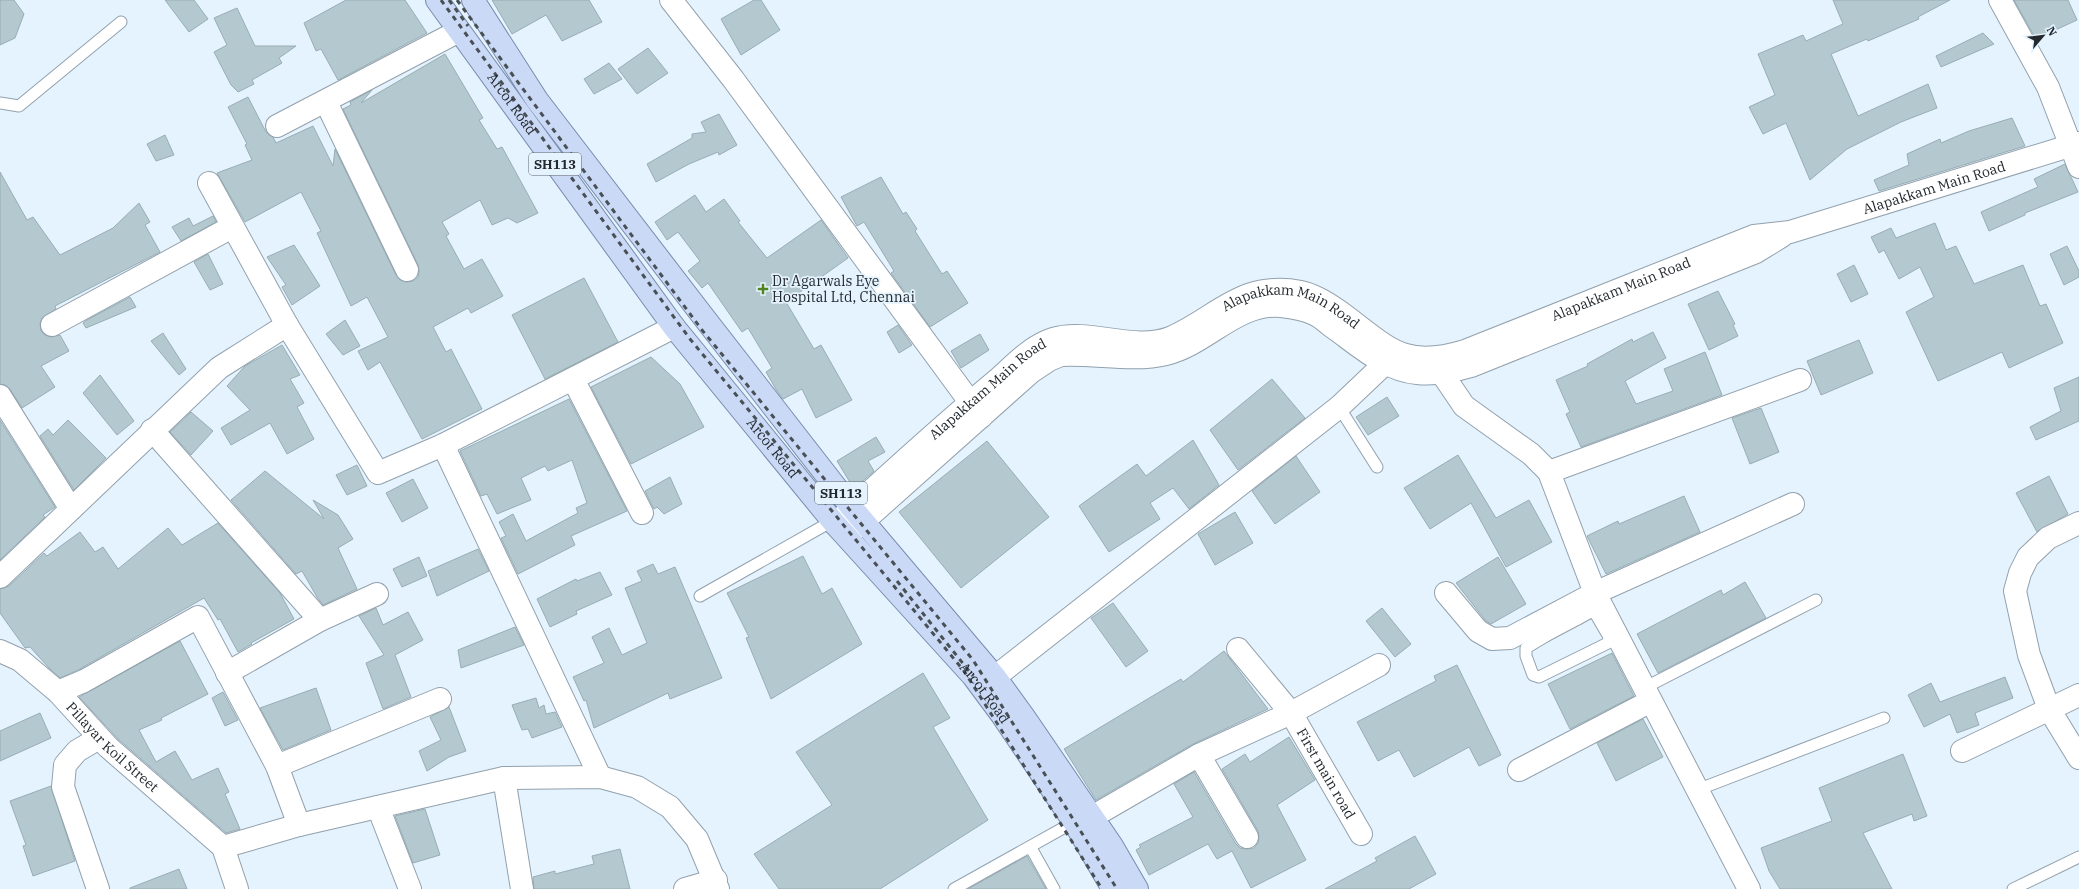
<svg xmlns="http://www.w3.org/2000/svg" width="2079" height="889" viewBox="0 0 2079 889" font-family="'IBM Plex Serif',serif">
<rect width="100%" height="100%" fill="#e5f3fe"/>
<!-- building -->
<g fill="#b3c8cf" stroke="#98adb4">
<path d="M0,0H14L24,14L15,38L0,45Z"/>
<path d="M165,0H194L208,19L189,32Z"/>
<path d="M346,0H405L427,33L338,80L321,49L316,51L304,23Z"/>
<path d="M492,0H589L602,22L562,41L546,15L512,34Z"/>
<path d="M754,0H761L780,30L741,55L721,19Z"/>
<path d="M1833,0H1950L1918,17L1919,19L1868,41L1867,39L1831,54L1858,116L1928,84L1937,108L1901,122L1847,149L1810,180L1786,123L1763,134L1749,107L1775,95L1758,54L1803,35L1806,41L1843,24Z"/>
<path d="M2014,0H2068L2077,20L2036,39Z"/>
<path d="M237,8L255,46H296L279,58L282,63L252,80L254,84L238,92L231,85L214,52L227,45L214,18Z"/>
<path d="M1983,33L1994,44L1941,67L1936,56Z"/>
<path d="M648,48L668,73L637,94L618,69Z"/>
<path d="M445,54L483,118L479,120L497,149L502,147L538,213L517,223L508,218L492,225L480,200L442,222L449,234L446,236L464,269L482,259L503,296L471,313L468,308L433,327L446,352L451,349L482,409L422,439L380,362L368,370L358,351L388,337L367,297L351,306L317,233L321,231L301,192L245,222L217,173L252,160L245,145L247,144L228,107L248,97L266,132L273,137L276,143L313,126L333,166L335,149L396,275L400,280L406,282L413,281L418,277L419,271L418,265L343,109L351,105L350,102L372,90L361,103Z"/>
<path d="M609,63L622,79L594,94L584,79Z"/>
<path d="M719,114L737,145L719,155L718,152L689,164L656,182L647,164L692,138V134L706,132L701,122Z"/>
<path d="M2012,118L2025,146L1879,191L1874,180L1909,165L1907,154L1940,139L1941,143L1969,131Z"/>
<path d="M165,135L174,155L156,161L147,144Z"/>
<path d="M2065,164L2078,192L2025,213V215L1989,231L1981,212L2038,187L2034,179Z"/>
<path d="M0,172L27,220L33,217L60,255L113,228L139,203L150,222L145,225L160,252L55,306L56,309L42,318L40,324L41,331L45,335L51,337L60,335L69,351L41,366L55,387L22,408L10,389L5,385L0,384Z"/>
<path d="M881,177L903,214L906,212L917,229L915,231L942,274L947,271L968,303L930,327L891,273L894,271L864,222L857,226L841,197Z"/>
<path d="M695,195L706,212L724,199L740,221L738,222L767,258L821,220L848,258L786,302L814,349L821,345L852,400L816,418L802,389L783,399L777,391L766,372L772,368L748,328L742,332L708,283L702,288L688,271L700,261L678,232L667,240L655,222Z"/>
<path d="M213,216L216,222L181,241L172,227L189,218L193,226Z"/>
<path d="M1935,223L1946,250L1956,246L1974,284L2023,265L2040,306L2046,304L2063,343L2009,368L2002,352L1938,381L1906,312L1934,297L1920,267L1899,279L1884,250L1879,253L1871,237L1891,228L1896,238Z"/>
<path d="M294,245L320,286L292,305L282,287L286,285L267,257Z"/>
<path d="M2067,246L2079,271V277L2064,285L2050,254Z"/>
<path d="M208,254L223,284L210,290L194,262Z"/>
<path d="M1854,265L1868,294L1851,302L1837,274Z"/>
<path d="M584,278L618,342L545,379L512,315Z"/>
<path d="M1718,291L1735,324L1733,325L1738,336L1709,350L1688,304Z"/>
<path d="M130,297L136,307L86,328L83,323L87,320Z"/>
<path d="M345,320L360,346L343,355L326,334Z"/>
<path d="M898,325L912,345L899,353L887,332Z"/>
<path d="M1653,332L1666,358L1625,381L1636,404L1673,391L1664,369L1705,352L1722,395L1581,447L1566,414L1570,412L1556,380L1588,366L1587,364L1632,339L1633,342Z"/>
<path d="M163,333L186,369L179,375L151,341Z"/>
<path d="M980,334L989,350L961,368L951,351Z"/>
<path d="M1859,340L1873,373L1821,395L1807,361Z"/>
<path d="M282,345L300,375L290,379L304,403L297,407L314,439L287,454L270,423L231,445L221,428L250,410L227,386L245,366Z"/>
<path d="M651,357L680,384L704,427L631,464L591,387Z"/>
<path d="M100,375L134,421L117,435L83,393Z"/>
<path d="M2079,377V421L2036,440L2030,427L2061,411L2054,388Z"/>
<path d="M1272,379L1305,418L1238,470L1210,430Z"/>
<path d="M1387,397L1399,416L1368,435L1356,417Z"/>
<path d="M569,399L627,511L571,536L575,545L518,574L501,538L506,536L499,522L513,514L526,541L578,513L576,508L587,503L572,460L548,471L545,466L521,478L531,500L497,514L487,494L481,496L460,451Z"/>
<path d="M1761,408L1779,452L1750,464L1732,418Z"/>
<path d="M191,412L213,431L191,455L170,432Z"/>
<path d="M0,420L55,507L43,515L45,517L0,560Z"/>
<path d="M68,420L106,458L74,490L40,436L48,429L53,435Z"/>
<path d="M876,437L885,452L868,461L874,471L854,489L837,461Z"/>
<path d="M1193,440L1219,485L1189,509L1173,488L1150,503L1160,519L1109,552L1079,506L1137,464L1146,476Z"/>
<path d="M987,441L1049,517L961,588L899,512Z"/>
<path d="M1458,455L1496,518L1529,500L1552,542L1506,567L1471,503L1430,529L1404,488Z"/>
<path d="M1296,456L1320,492L1275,524L1252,491Z"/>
<path d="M357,465L367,486L347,495L336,475Z"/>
<path d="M265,471L324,519L313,500L338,515L353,539L338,548L357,589L323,605L317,597L302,571L296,574L231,500Z"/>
<path d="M2049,476L2068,514L2037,532L2016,493Z"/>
<path d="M670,477L682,504L664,514L657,507L654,509L645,491Z"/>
<path d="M413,479L428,508L402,522L386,493Z"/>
<path d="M1684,496L1700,532L1606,574L1587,536L1618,521L1619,524Z"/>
<path d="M1235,512L1253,543L1215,565L1198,534Z"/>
<path d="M218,523L280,593L294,619L251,643L252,644L238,652L220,619L218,620L204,598L78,670L60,678L49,668L30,647L25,648L0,613V589L9,586L44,553L47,556L80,532L95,552L103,547L118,569L168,528L182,545Z"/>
<path d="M478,549L489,571L437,596L428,571Z"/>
<path d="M803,556L822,594L832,588L862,644L771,699L746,638L749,637L727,593Z"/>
<path d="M419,557L427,576L402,587L393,569Z"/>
<path d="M1498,557L1526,604L1491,624L1486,621L1456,583Z"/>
<path d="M653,564L658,574L675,567L722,678L670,699L668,693L594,728L586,700L584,701L573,677L604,663L592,637L609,628L622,655L647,643L625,588L642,581L637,571Z"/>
<path d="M600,572L612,595L576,611L577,614L550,627L537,599L576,579L577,581Z"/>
<path d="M1745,582L1766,618L1658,673L1637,634L1721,590L1723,595Z"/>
<path d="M1113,603L1148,651L1126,667L1091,618Z"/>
<path d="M376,608L383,625L408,612L423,640L395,655L411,697L383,709L366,663L384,655L359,616Z"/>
<path d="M1382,608L1411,644L1395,657L1366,621Z"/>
<path d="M515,627L524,645L461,668L458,650Z"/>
<path d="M180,641L208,694L161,718L162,720L139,730L156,762L175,751L192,780L218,768L229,792L225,794L240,829L226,833L117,738L79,697Z"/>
<path d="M1224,651L1268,709L1193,744L1096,800L1064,749L1181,679L1183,682Z"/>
<path d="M1612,653L1634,696L1570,729L1548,684Z"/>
<path d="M1457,665L1501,755L1479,766L1469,747L1414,777L1399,750L1378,761L1357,722L1436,681L1434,676Z"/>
<path d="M923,673L950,718L933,727L988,820L880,889H779L754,854L832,805L796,752Z"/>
<path d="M2005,677L2013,698L1975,713L1979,725L1957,733L1950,714L1924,727L1908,695L1931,683L1940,702Z"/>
<path d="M316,688L331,730L283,750L260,708Z"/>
<path d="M223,692L238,720L225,726L212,698Z"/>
<path d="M536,698L539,708L544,705L546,714L555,712L562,727L532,738L528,729L522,730L512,705Z"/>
<path d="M449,707L466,751L449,757L427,771L419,751L441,740L430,717Z"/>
<path d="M40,713L51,738L0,761V731Z"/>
<path d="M1643,719L1663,757L1616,781L1597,743Z"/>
<path d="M1289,737L1315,780L1277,805L1306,860L1251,888L1232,851L1217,859L1208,844L1149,875L1136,850L1141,847L1139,845L1193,817L1174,784L1194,772L1236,844L1240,848L1247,849L1254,848L1258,843L1259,837L1258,831L1222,769L1245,754L1250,762Z"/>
<path d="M1903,754L1927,816L1914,821L1912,814L1863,833L1892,889H1780L1769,871L1761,848L1832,821L1819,788Z"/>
<path d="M51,786L75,861L33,876L23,846L26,845L10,801Z"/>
<path d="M425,809L440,855L413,863L395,816Z"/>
<path d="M1415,836L1436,874L1409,889H1325L1377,861L1375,858Z"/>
<path d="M620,849L630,889H534L533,877L555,871V874L594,864L592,856Z"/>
<path d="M1027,856L1046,889H968Z"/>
<path d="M179,869L187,889H130V888Z"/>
</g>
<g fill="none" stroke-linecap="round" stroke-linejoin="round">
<!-- service casing -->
<g stroke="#91a1ad" stroke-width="13">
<g id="service">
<path d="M0,103L19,106L121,22"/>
<path d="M1339,407L1377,467"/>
<path d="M700,596L827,524H835"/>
<path d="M1540,622L1546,636L1526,648V656L1533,675L1539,677L1608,643L1609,637L1595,613L1591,612L1578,619L1569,607"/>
<path d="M1546,636L1578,619"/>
<path d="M1644,688L1816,600"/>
<path d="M1697,790L1884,718"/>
<path d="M1031,848L1054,889"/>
<path d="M954,889L1074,822"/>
<path d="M2013,889L2079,857"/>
</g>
</g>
<!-- minor casing -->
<g stroke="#91a1ad" stroke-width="24">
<g id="minor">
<path d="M671,0L733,79L981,417"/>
<path d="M326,102L407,270"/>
<path d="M277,126L459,31"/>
<path d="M209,183L287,325L378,473L443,445L674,327"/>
<path d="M52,325L232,227"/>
<path d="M1437,358L1441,372L1464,406L1531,454L1549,472L1595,593L1749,889"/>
<path d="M573,379L642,513"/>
<path d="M0,396L71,509"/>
<path d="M152,430L320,620"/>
<path d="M443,445L600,777"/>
<path d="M1549,472L1800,380"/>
<path d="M2079,523L2048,538L2028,557L2020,573L2015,591L2029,655L2049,709L2079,758"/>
<path d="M0,577L219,368L287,325"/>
<path d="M1446,593L1478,631L1492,639L1510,638L1595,593L1793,504"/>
<path id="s1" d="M1238,649L1291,713L1361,834"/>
<path id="s2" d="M0,651L20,660L58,692L108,747L223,847"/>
<path d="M227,673L320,620L377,594"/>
<path d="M995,677L1339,407L1396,353"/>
<path d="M58,692L84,681L198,617L277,766L299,825"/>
<path d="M1962,751L2079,695"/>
<path d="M277,766L440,699"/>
<path d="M1519,770L1651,701"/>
<path d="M504,778L522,889"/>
<path d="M378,807L410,889"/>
<path d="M1092,817L1199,755"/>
<path d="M1247,837L1199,755L1291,713L1379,665"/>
<path d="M223,847L299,825L504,778L600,777L637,787L670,807L697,839L718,889"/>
<path d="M223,847L237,889"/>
<path d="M98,889L63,787L65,765L77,751L99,738"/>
<path d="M685,889L716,880"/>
</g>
</g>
<!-- tertiary casing -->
<g stroke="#91a1ad" stroke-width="24">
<path id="tertiary" d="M2000,0L2048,87L2079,167"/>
</g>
<!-- secondary casing -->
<g stroke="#91a1ad" stroke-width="24">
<g id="secondary">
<path id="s3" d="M835,524C888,475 942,426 997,380C1014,365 1031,346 1053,339C1089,328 1134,352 1170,338C1217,318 1241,280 1301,292C1315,295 1329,304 1340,312C1388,347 1402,370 1465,351L1754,236L1790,232L2079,143"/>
<path d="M847,536L1031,372L1049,360L1061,355C1096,353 1132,362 1166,354C1207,344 1237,302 1281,306C1291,307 1304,309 1314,314C1320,316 1326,322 1331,326C1357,344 1384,370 1417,373C1435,375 1454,371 1471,366L1756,252L1782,236"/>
</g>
</g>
<!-- primary casing -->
<g stroke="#788bac" stroke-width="24">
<g id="primary">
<path id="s4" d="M437,0L674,327L835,524L973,676L1002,715L1074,822L1113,889"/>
<path d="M473,0L537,100L702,315L852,508L995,677L1024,717L1112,846L1137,889"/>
</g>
</g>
<!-- service -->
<use href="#service" stroke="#fff" stroke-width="11"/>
<!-- minor -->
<use href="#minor" stroke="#fff" stroke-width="22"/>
<!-- tertiary -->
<use href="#tertiary" stroke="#fff" stroke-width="22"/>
<!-- secondary -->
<use href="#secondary" stroke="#fff" stroke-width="22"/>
<!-- primary -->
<use href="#primary" stroke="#cad9f6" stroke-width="22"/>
<!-- rail -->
<g stroke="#485056" stroke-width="3" stroke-dasharray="5 5" stroke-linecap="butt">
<path d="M441,0L690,339L964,671L1102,889"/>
<path d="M449,0L468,26"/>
<path d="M457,0L702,330L973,660L1117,889"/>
<path d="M897,581L973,676"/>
</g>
</g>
<!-- markers -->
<path fill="#4f851e" stroke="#e5f3fe" stroke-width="1.5" d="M761 283h4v4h4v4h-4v4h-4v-4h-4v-4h4z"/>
<g text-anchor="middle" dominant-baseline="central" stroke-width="3.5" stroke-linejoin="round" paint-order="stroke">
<!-- shield labels -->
<g fill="#e5f3fe" stroke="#5d666c" stroke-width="1">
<rect x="529" y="153" width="52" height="22" rx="3"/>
<rect x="815" y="482" width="52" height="22" rx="3"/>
</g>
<g font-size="13" font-weight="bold" fill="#23292e">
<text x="555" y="164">SH113</text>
<text x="841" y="493">SH113</text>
</g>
<!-- street labels -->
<g font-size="14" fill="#23292e" stroke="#e5f3fe">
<text stroke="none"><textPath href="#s4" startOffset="128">Arcot Road</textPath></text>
<text stroke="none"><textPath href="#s3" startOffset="1229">Alapakkam Main Road</textPath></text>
<text stroke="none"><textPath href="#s3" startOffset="899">Alapakkam Main Road</textPath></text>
<text stroke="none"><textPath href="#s3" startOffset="540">Alapakkam Main Road</textPath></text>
<text stroke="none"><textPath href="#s3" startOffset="204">Alapakkam Main Road</textPath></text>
<text stroke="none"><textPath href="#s4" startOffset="560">Arcot Road</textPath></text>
<text stroke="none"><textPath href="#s4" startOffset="884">Arcot Road</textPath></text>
<text stroke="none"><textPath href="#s2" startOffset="149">Pillayar Koil Street</textPath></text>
<text stroke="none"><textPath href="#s1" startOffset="153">First main road</textPath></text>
</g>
<!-- poi labels -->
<g font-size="14" fill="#23292e" stroke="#e5f3fe" text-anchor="start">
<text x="772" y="281">Dr Agarwals Eye<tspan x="772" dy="16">Hospital Ltd, Chennai</tspan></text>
</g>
</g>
<!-- north arrow -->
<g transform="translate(2043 36) rotate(62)" stroke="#e5f3fe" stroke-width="3" paint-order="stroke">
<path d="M0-3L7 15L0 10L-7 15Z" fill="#23292e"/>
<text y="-6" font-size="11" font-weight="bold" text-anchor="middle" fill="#23292e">N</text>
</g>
</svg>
